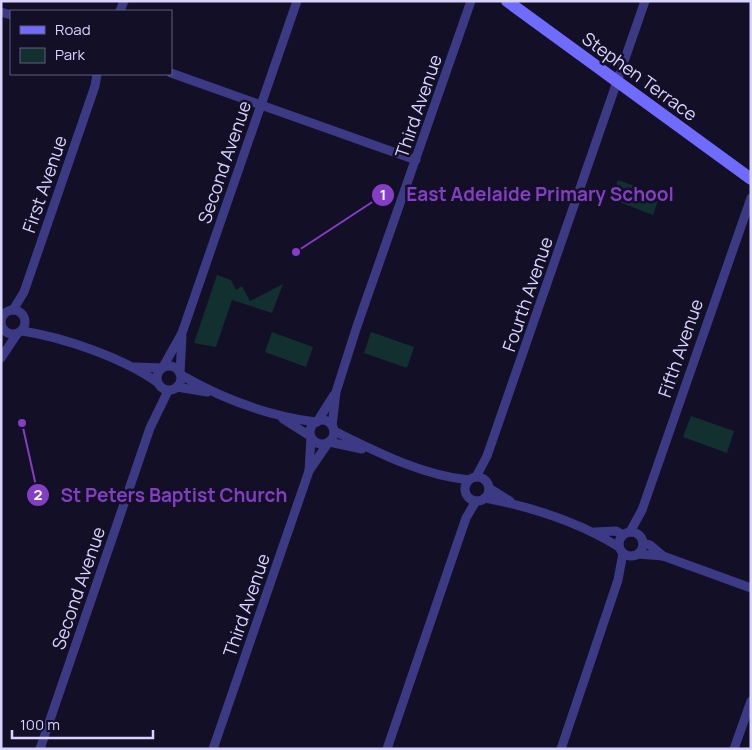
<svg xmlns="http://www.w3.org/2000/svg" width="752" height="750" viewBox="0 0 752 750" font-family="Manrope,sans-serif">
<rect width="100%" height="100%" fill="#130f26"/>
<!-- green -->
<g fill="#12302f">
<path d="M618,180L660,195L653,215L611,199Z"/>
<path d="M217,275L231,280L236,290L242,286L250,301L283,284L272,313L232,300L216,347L194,343Z"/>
<path d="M272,332L313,347L306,367L265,352Z"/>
<path d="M371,332L414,347L407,368L364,353Z"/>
<path d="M691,416L734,431L727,453L683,437Z"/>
</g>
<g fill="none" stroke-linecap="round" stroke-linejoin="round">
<!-- minor -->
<g stroke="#3d3a85" stroke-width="9">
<path d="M120,11L124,1"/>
<path d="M1,12L11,15"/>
<path d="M171,73L416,160"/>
<circle cx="13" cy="322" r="12"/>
<path d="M13,310L24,292L95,86L97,74"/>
<path d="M22,331C63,337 123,358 157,382"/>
<path d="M1,358L17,334"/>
<circle cx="169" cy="378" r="12"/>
<path d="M136,367L162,368"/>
<path d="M163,367L182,333L297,1"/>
<path d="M180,374L182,336"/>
<path d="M181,375C223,399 267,416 316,422"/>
<path d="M177,387L207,392"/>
<path d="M283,419L310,436"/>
<circle cx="322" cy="432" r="12"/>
<path d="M317,422L334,395"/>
<path d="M332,426L336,392L357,326L471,1"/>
<path d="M334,431C377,452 421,475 469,480"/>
<path d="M329,442L362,449"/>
<path d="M309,471L311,437"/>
<circle cx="477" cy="489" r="12"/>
<path d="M476,477L487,456L645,1"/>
<path d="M489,488L510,501"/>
<path d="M485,498C532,507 579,522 619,547"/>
<circle cx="631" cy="544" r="12"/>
<path d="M595,532L616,531L623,535"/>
<path d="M630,532L642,510L751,198"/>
<path d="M643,543L650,545L663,556"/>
<path d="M638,554L663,556L751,588"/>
<path d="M40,749L150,428L168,391"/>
<path d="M213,749L309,471L328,443"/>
<path d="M387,749L466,518L476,501"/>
<path d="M561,749L618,580L623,553"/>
<path d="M734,749L751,701"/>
</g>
<!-- secondary -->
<path stroke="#6f6bff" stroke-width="12" d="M507,1L751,179"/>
</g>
<g text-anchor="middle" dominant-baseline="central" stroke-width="5" stroke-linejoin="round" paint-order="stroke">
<!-- street labels -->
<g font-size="18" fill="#d9d4ff" stroke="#130f26">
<text transform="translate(640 76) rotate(36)">Stephen Terrace</text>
<text transform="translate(418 106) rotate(-71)">Third Avenue</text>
<text transform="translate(224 162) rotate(-71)">Second Avenue</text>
<text transform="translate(44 184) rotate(-71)">First Avenue</text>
<text transform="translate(527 294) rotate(-71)">Fourth Avenue</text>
<text transform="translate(680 348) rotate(-71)">Fifth Avenue</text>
<text transform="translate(78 588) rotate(-71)">Second Avenue</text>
<text transform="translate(246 605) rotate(-71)">Third Avenue</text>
</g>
</g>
<!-- callouts -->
<path fill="none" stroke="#843dc5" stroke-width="2" d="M296 252L383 195M22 423L38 495"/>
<g fill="#843dc5" stroke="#130f26" stroke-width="2">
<circle cx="296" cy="252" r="5"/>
<circle cx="22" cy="423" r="5"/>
<circle cx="383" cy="195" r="12"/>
<circle cx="38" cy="495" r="12"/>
</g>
<g font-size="15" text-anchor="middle" font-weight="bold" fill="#fff">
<text x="383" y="200">1</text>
<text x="38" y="500">2</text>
</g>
<g font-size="19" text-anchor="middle" font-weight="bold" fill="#843dc5" stroke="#130f26" stroke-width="5" stroke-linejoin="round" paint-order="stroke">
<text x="540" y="201">East Adelaide Primary School</text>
<text x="174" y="502">St Peters Baptist Church</text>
</g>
<!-- border -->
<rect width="752" height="750" fill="none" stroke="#d9d4ff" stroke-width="5"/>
<!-- legend -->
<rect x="10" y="10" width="162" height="65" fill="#130f26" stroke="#625e7d"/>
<rect x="20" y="26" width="25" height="8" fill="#6f6bff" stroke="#625e7d"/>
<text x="55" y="35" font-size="15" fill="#d9d4ff">Road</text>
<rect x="20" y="48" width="25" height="15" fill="#12302f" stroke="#625e7d"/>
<text x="55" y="60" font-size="15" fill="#d9d4ff">Park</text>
<!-- scale -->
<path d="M12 730v8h141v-8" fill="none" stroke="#d9d4ff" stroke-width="2.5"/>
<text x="20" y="730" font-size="15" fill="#d9d4ff" stroke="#130f26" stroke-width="4" paint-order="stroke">100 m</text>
</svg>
